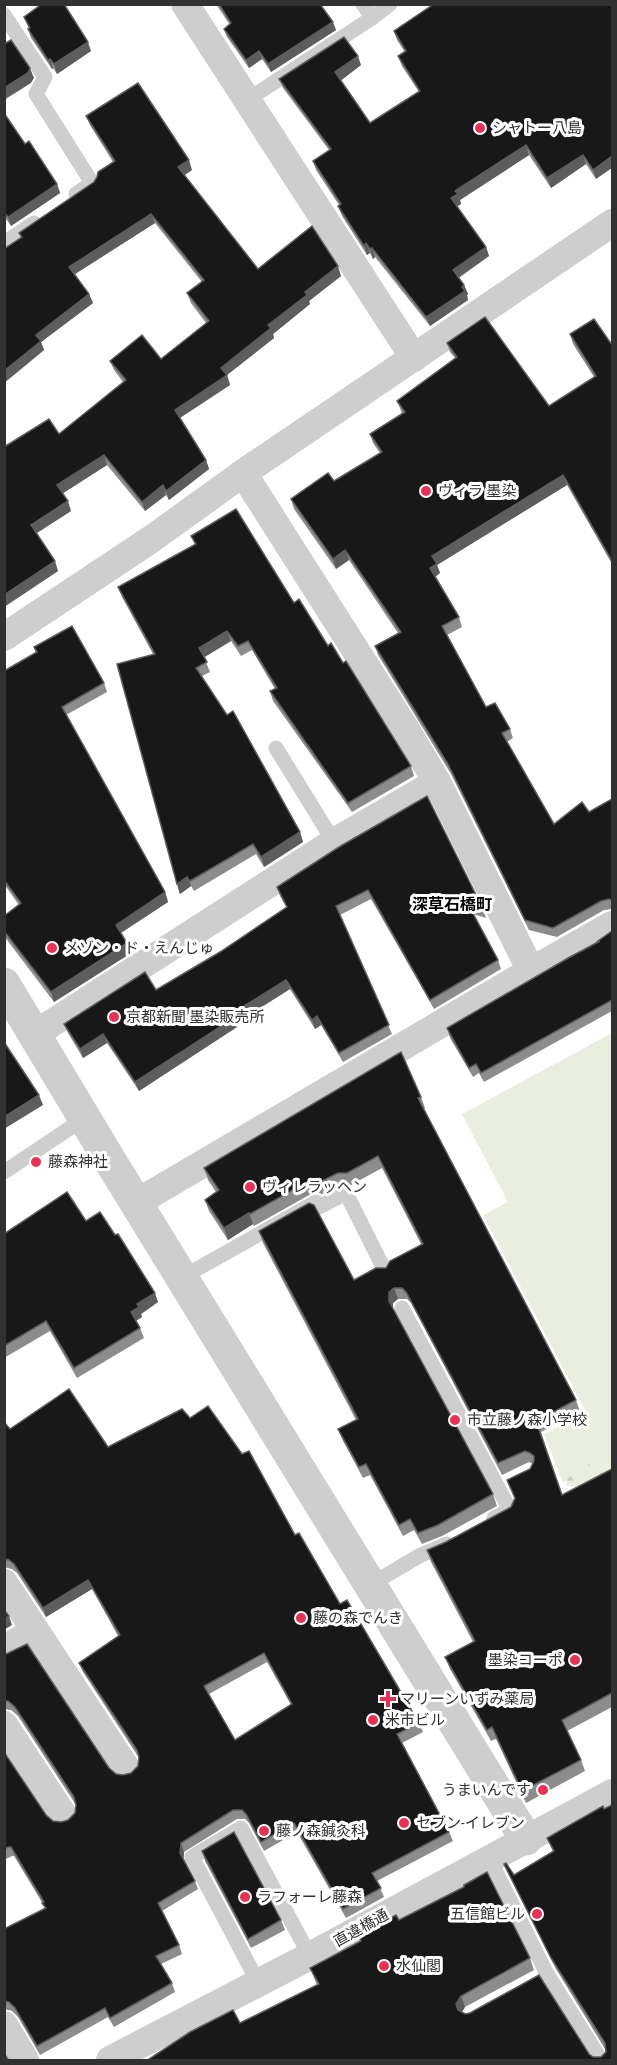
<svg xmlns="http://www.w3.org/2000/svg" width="617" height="2065" viewBox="0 0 617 2065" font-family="'Roboto Condensed','Noto Sans JP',sans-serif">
<defs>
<pattern id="forest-firs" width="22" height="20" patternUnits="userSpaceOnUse" patternTransform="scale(1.5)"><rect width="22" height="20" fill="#e9eedf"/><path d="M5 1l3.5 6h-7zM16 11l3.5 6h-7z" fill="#c8cdc0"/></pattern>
</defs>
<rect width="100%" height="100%" fill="#fff"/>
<!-- green -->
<path fill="#e9eedf" d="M612,1033V1454L563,1483L544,1434L586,1412L483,1215L508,1202L462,1114Z"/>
<!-- forest -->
<path fill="url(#forest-firs)" d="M612,1449V1473L577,1487L566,1485L568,1478Z"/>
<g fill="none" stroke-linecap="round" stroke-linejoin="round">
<!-- service -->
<g stroke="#cecece" stroke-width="15">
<path d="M4,15L45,77L36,94L92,183L76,194"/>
<path d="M372,18L390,4"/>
<path d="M247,100L372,18L363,4"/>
<path d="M4,243L34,223"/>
<path d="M276,748L334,842"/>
<path d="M4,1172L85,1118"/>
<path d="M181,1278L316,1202L319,1207L346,1193L385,1271"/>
<path d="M402,1308L510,1510L494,1518"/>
<path d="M370,1585L419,1556L447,1544"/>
<path d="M489,1858L547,1974L601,2060"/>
<path d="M258,1982L192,1857L241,1828L310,1956"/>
</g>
<!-- minor -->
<g stroke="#cecece" stroke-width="28">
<path d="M185,4L414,358"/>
<path d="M4,637L153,538L243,473L612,223"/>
<path d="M531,971L612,925"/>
<path d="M35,1034L334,842L437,782"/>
<path d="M136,1203L531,971L437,782L405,728L243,473"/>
<path d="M4,1583L126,1768"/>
<path d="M4,1649L35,1631"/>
<path d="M4,1725L63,1815"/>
<path d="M4,2025L25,2060"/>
<path d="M110,2060L310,1956L612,1793"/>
</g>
<!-- tertiary -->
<path stroke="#cecece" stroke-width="33" d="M4,984L106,1154L526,1839"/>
</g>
<!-- wall -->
<g fill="#8c8c8c" fill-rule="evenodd">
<path d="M216,4H320L336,30L271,72L262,59L249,68L227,37L224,29L230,25Z"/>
<path d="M612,4L596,179L586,164L551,188L529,155L460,200L461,204L457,206L486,247L489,256L459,278L464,285L468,294L467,295L468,300L430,326L375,257L373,259L370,253L367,255L342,216L338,206L339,205L316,170L313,161L329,150L283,88L279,79L361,65L341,80L370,123L419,92L402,66L398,56L405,52L397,40L394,31Z"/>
<path d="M24,17L91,51L57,74L53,68L52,69L31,38L28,29H29Z"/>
<path d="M4,113L25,144L57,184L60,193L11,226L4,216Z"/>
<path d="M86,116L192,170L184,175L258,269L341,276L309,301L310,304L273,334L274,338L227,375L230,385L180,418L206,460L209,469L169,500L166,495L145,511L107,465L62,494L71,511L36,533L58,571L4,607L59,434L123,382L114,370L110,361L161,359L206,323L191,303L187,293L202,282L155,223L75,274L89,294L93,303L41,342L44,350L4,383L21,238L19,233L94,182L113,162L90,125Z"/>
<path d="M570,334L612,345V564L567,485L437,565L440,573L435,577L459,617L462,627L447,635L486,707L510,729L513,738L507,742L554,824L589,812L612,799V909L604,910L557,937L529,930L451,774L378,655L375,646L398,633L349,560L336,569L294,509L291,499L334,481L380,453L373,443L370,434L402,413L397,401L455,358L450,352L447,343L549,406L594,377L573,344Z"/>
<path d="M191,536L294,603L328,646L343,663L411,766L414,776L352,812L273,701L270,691L275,689L252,650L241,656L231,641L204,657L210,672L202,676L300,832L303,842L264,867L256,854L194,891L191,886L180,894L177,884L153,654L122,597L118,587L195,545Z"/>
<path d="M34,647L104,683L107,692L66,715L165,892L168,902L121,933L131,953L54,1002L4,936V916L19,905L4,884V671L36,653Z"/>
<path d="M339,847L483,909L486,918L473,914L498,960L501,969L434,1009L371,899L340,915L392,1034L343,1062L321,1025L315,1029L290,989L236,1023L237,1027L139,1091L107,1043L83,1058L68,1033L64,1024L156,990L220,952L286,907L280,896L277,887Z"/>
<path d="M612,931V1011L484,1082L479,1073L473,1077L450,1038L447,1028L598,942V941Z"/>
<path d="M421,1097L425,1108L423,1109L576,1400L580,1412L541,1432L562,1495L612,1469V1707L567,1731L581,1760L585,1771L526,1803L496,1739L491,1741L450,1669L445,1657L473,1642L431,1562L427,1550L446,1542L511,1507L515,1499L507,1480L530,1469L533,1464L529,1462L502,1475L411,1303L407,1299H398L393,1303V1309L493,1494L497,1506L442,1536L422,1544L414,1530L403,1536L370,1475L363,1478L343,1441L338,1429L356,1420L263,1243L259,1231L354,1280L386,1268L421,1244L382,1168L351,1185L342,1184L322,1194L317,1192L311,1194L254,1226L253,1224L228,1240L209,1211L205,1200L216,1192L208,1180L204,1168Z"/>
<path d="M86,1221L158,1302L141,1314L142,1317L136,1321L140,1328L144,1338L77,1378L50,1331L4,1358V1234Z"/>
<path d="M4,1422L10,1429L108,1447L295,1535L419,1723L423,1732L402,1743L449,1832L453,1841L377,1881L384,1897L346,1918L297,1832L264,1851L249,1823L245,1819H237L184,1852V1859L195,1881L198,1889L162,1911L179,1945L182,1954L161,1964L172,1983L175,1992L114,2027L108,2017L40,2055L18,2017L12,2011L4,2009V1929L45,1909L43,1904L14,1856H12L4,1860V1752L46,1815L53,1821L61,1822L68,1820L75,1813L76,1805L18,1716L11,1710L4,1709V1655L109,1768L116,1774L123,1775L131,1773L138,1766L139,1758L83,1672L79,1663L118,1636L92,1589L46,1617L17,1573L12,1569L4,1567ZM267,1662L291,1705L235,1740L209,1694Z"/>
<path d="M604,1809L612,2061L240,2023L317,1985L310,1968L360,1941L358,1935L399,1920L530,1958L534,1970L465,2007L462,2012L465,2014L589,2054L593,2057H601L606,2052L605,2049L556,1969L509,1875L504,1864L514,1875L553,1852L547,1838Z"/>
<path d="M202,1851L281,1920L285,1930L251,1948L205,1861Z"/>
</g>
<!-- shaded-wall -->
<g fill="#5d5d5d">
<path d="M333,22L336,30L271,72L268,64Z"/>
<path d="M88,42L91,51L57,74L54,64Z"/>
<path d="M259,51L262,59L249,68L246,60Z"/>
<path d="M358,56L361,65L339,82L335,72Z"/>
<path d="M50,59L53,68L52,69L48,60Z"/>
<path d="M30,68L34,78L31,83L4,100V88Z"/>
<path d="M526,145L529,155L460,200L461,204L455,208L451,198L455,191Z"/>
<path d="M583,155L586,164L551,188L547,178Z"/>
<path d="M612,156V168L596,179L593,170Z"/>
<path d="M189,160L192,170L182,177L178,167Z"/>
<path d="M57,184L60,193L11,226L8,217Z"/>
<path d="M151,214L155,223L72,276L69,267Z"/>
<path d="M366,243L370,253L367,255L364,246Z"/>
<path d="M486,247L489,256L456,279L453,270Z"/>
<path d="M372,248L375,257L373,259L370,249Z"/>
<path d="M338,266L341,276L309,301L310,304L273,334L274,338L227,375L230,385L178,419L175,410L305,292Z"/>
<path d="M464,285L468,294L467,295L468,300L430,326L426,317Z"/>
<path d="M89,294L93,303L41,342L44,350L4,383V371L36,335Z"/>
<path d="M104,455L107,465L60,495L57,485Z"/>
<path d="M206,460L209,469L169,500L166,491Z"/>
<path d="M563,475L567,485L437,565L440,573L434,578L430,568L432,556Z"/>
<path d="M163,485L166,495L145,511L142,502Z"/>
<path d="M68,501L71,511L34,535L31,525Z"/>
<path d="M345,550L349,560L336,569L333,559Z"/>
<path d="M55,561L58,571L4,607V595Z"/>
<path d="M227,631L231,641L203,658L199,648Z"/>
<path d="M300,832L303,842L264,867L261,857Z"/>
<path d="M187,877L191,886L180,894L177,884Z"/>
<path d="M165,892L168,902L119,934L116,925Z"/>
<path d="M127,943L131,953L54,1002L51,992Z"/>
<path d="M286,980L290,989L236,1023L237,1027L139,1091L135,1082L231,1014Z"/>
<path d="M317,1016L321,1025L315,1029L312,1020Z"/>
<path d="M103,1034L107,1043L83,1058L80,1049Z"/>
<path d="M39,1095L43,1105L4,1129V1117Z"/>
<path d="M249,1213L253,1224L228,1240L224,1228Z"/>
<path d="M394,1288L398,1299L393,1303V1313L389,1301V1292Z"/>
<path d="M155,1293L158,1302L141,1314L142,1317L134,1322L131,1312L137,1304Z"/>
<path d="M88,1580L92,1589L46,1617L43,1608Z"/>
<path d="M9,1616L12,1625L4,1630V1619Z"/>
<path d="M181,1843L184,1852L183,1862L180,1853Z"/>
<path d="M461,1996L465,2007L460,2015L462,2021L456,2004Z"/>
</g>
<!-- building -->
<g fill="#181818" stroke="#5d5d5d" stroke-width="1.5" fill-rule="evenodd">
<path d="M42,4H64L88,42L54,64L50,59L48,60L28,29L30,28L24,17Z"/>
<path d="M219,4H320L333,22L268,64L259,51L246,60L224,29L231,23Z"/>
<path d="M434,4H612V156L593,170L583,155L547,178L526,145L455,191L458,194L451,198L486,247L453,270L464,285L462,287L465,291L426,317L372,248L370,249L366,243L364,246L338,206L341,204L313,161L331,149L279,79L344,37L358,56L335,72L370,123L420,91L398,56L406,51L394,31Z"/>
<path d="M11,40L30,68L28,73L4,88V44Z"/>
<path d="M138,83L189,160L178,167L258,269L312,226L338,266L305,292L307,295L268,325L271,328L221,368L227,375L175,410L206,460L166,491L163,485L142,502L104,455L57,485L68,501L31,525L55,561L4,595V447L49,419L59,434L126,380L110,361L142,335L161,359L209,321L187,293L204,280L151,214L69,267L89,294L36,335L41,341L4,371V249L22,237L19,233L94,182L97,177L98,172L115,161L86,116Z"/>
<path d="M4,113L25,144L29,141L57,184L8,217L4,212Z"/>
<path d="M485,317L549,406L596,376L570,334L594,319L612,345V561L563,475L432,556L437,564L430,568L459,617L442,626L486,707L495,703L510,729L502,733L554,824L582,802L589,812L612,799V900L609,899L601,901L553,928L525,920L448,764L375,646L401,632L345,550L333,559L291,499L328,473L334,481L382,452L370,434L405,412L397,401L457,357L447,343Z"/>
<path d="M236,509L294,603L299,599L328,646L331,643L343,663L346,661L411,766L348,803L270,691L277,688L248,641L238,646L227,631L199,648L207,662L196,668L227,715L233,711L300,832L261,857L253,844L190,881L187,877L177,884L117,664L155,654L118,587L196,544L191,536Z"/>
<path d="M72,626L104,683L62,707L165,892L116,925L127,943L51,992L4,931V916L21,903L4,880V671L37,652L34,647Z"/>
<path d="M427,796L483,909L468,904L498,960L430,1000L368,890L336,906L389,1025L339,1053L317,1016L312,1020L286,980L231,1014L234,1018L135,1082L103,1034L80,1049L64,1024L145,972L156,990L220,952L287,907L277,887L339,847Z"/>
<path d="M612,931V1000L481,1073L476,1064L469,1068L447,1028L570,957L600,941H598Z"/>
<path d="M4,1042L39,1095L4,1117Z"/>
<path d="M401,1052L421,1097L418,1098L576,1400L536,1421L562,1495L612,1469V1693L562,1720L581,1760L522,1791L492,1727L487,1730L445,1657L475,1641L427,1550L446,1542L511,1507L515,1498L507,1480L530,1469L534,1461V1456L530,1453L525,1451L498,1463L406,1292L402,1288H394L389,1292V1301L493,1494L438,1525L418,1533L410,1519L399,1525L366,1464L359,1467L338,1429L358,1419L259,1231L309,1203L314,1205L354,1280L376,1268H386L390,1261L423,1244L378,1156L347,1173H338L318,1183L312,1181L307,1182L250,1214L249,1213L224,1228L205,1200L219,1190L204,1168Z"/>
<path d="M67,1192L86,1221L100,1212L115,1235L118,1234L155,1293L137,1304L139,1307L131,1312L140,1328L74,1368L46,1321L4,1346V1234Z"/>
<path d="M69,1389L108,1447L182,1409L190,1418L208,1406L242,1454L249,1451L295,1535L299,1533L340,1604L347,1600L419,1723L397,1734L449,1832L372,1873L381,1888L343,1909L294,1823L261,1842L246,1814L242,1810H233L181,1843L180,1853L195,1881L158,1903L179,1945L156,1956L172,1983L110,2018L105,2008L37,2046L15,2008L9,2002L4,2001V1929L46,1908L42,1903L44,1902L11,1847H8L4,1849V1752L46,1815L53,1821L61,1822L68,1820L75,1813L76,1805L74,1797L15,1707L8,1701H4V1655L27,1644L109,1768L116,1774L123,1775L131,1773L138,1766L139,1757L137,1750L79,1663L120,1635L88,1580L43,1608L14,1564L9,1560L4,1559V1422L10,1429ZM264,1653L292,1704L235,1740L204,1686Z"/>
<path d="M4,1610L9,1616L4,1619Z"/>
<path d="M612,1805V2061H146L190,2032L233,2010L240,2023L319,1984L310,1968L361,1941L358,1935L396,1915L399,1920L464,1887V1885L487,1872L530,1958L461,1996L456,2004L458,2010L465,2014L470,2013L539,1975L589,2054L593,2057H601L606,2052L605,2043L551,1958L504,1864L506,1863L514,1875L554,1851L547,1838L603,1806L604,1809Z"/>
<path d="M234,1832L281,1920L248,1939L202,1851Z"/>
<path d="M4,2053L9,2061H4Z"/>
</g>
<!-- markers -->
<g fill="#e93253" stroke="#fff" stroke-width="2">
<circle cx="480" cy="128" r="6"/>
<circle cx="426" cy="491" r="6"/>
<circle cx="52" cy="948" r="6"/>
<circle cx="114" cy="1017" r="6"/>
<circle cx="36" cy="1162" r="6"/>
<circle cx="250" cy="1187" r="6"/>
<circle cx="455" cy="1420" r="6"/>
<circle cx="301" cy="1618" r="6"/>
<circle cx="575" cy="1660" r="6"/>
<path d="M385 1690h6v6h6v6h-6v6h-6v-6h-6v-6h6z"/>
<circle cx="373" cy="1720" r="6"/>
<circle cx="543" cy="1790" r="6"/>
<circle cx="404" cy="1823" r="6"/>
<circle cx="264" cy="1831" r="6"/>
<circle cx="245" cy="1897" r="6"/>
<circle cx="537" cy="1914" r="6"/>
<circle cx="384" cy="1966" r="6"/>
</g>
<g text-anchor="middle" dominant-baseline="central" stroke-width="6" stroke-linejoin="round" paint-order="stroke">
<!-- poi labels -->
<g font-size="15" fill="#313131" stroke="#fff" text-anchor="start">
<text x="492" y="128">シャトー八島</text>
<text x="438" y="491">ヴィラ 墨染</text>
<text x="64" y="948">メゾン・ド・えんじゅ</text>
<text x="126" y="1017">京都新聞 墨染販売所</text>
<text x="48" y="1162">藤森神社</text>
<text x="262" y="1187">ヴィレラッヘン</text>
<text x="467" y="1420">市立藤ノ森小学校</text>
<text x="313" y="1618">藤の森でんき</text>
<text x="563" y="1660" text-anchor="end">墨染コーポ</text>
<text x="400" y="1699">マリーンいずみ薬局</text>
<text x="385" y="1720">米市ビル</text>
<text x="531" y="1790" text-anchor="end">うまいんです</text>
<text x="416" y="1823">セブン-イレブン</text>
<text x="276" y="1831">藤ノ森鍼灸科</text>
<text x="257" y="1897">ラフォーレ藤森</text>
<text x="525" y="1914" text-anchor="end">五信館ビル</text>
<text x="396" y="1966">水仙閣</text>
</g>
<!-- street labels -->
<g font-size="15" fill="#313131" stroke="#fff">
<text transform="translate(361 1928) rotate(-29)">直違橋通</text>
</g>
<!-- neighbourhood labels -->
<g font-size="16" font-weight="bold" fill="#000" stroke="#fff">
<text x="452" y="904">深草石橋町</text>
</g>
</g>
<!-- border -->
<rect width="617" height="2065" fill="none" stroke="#313131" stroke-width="12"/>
</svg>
